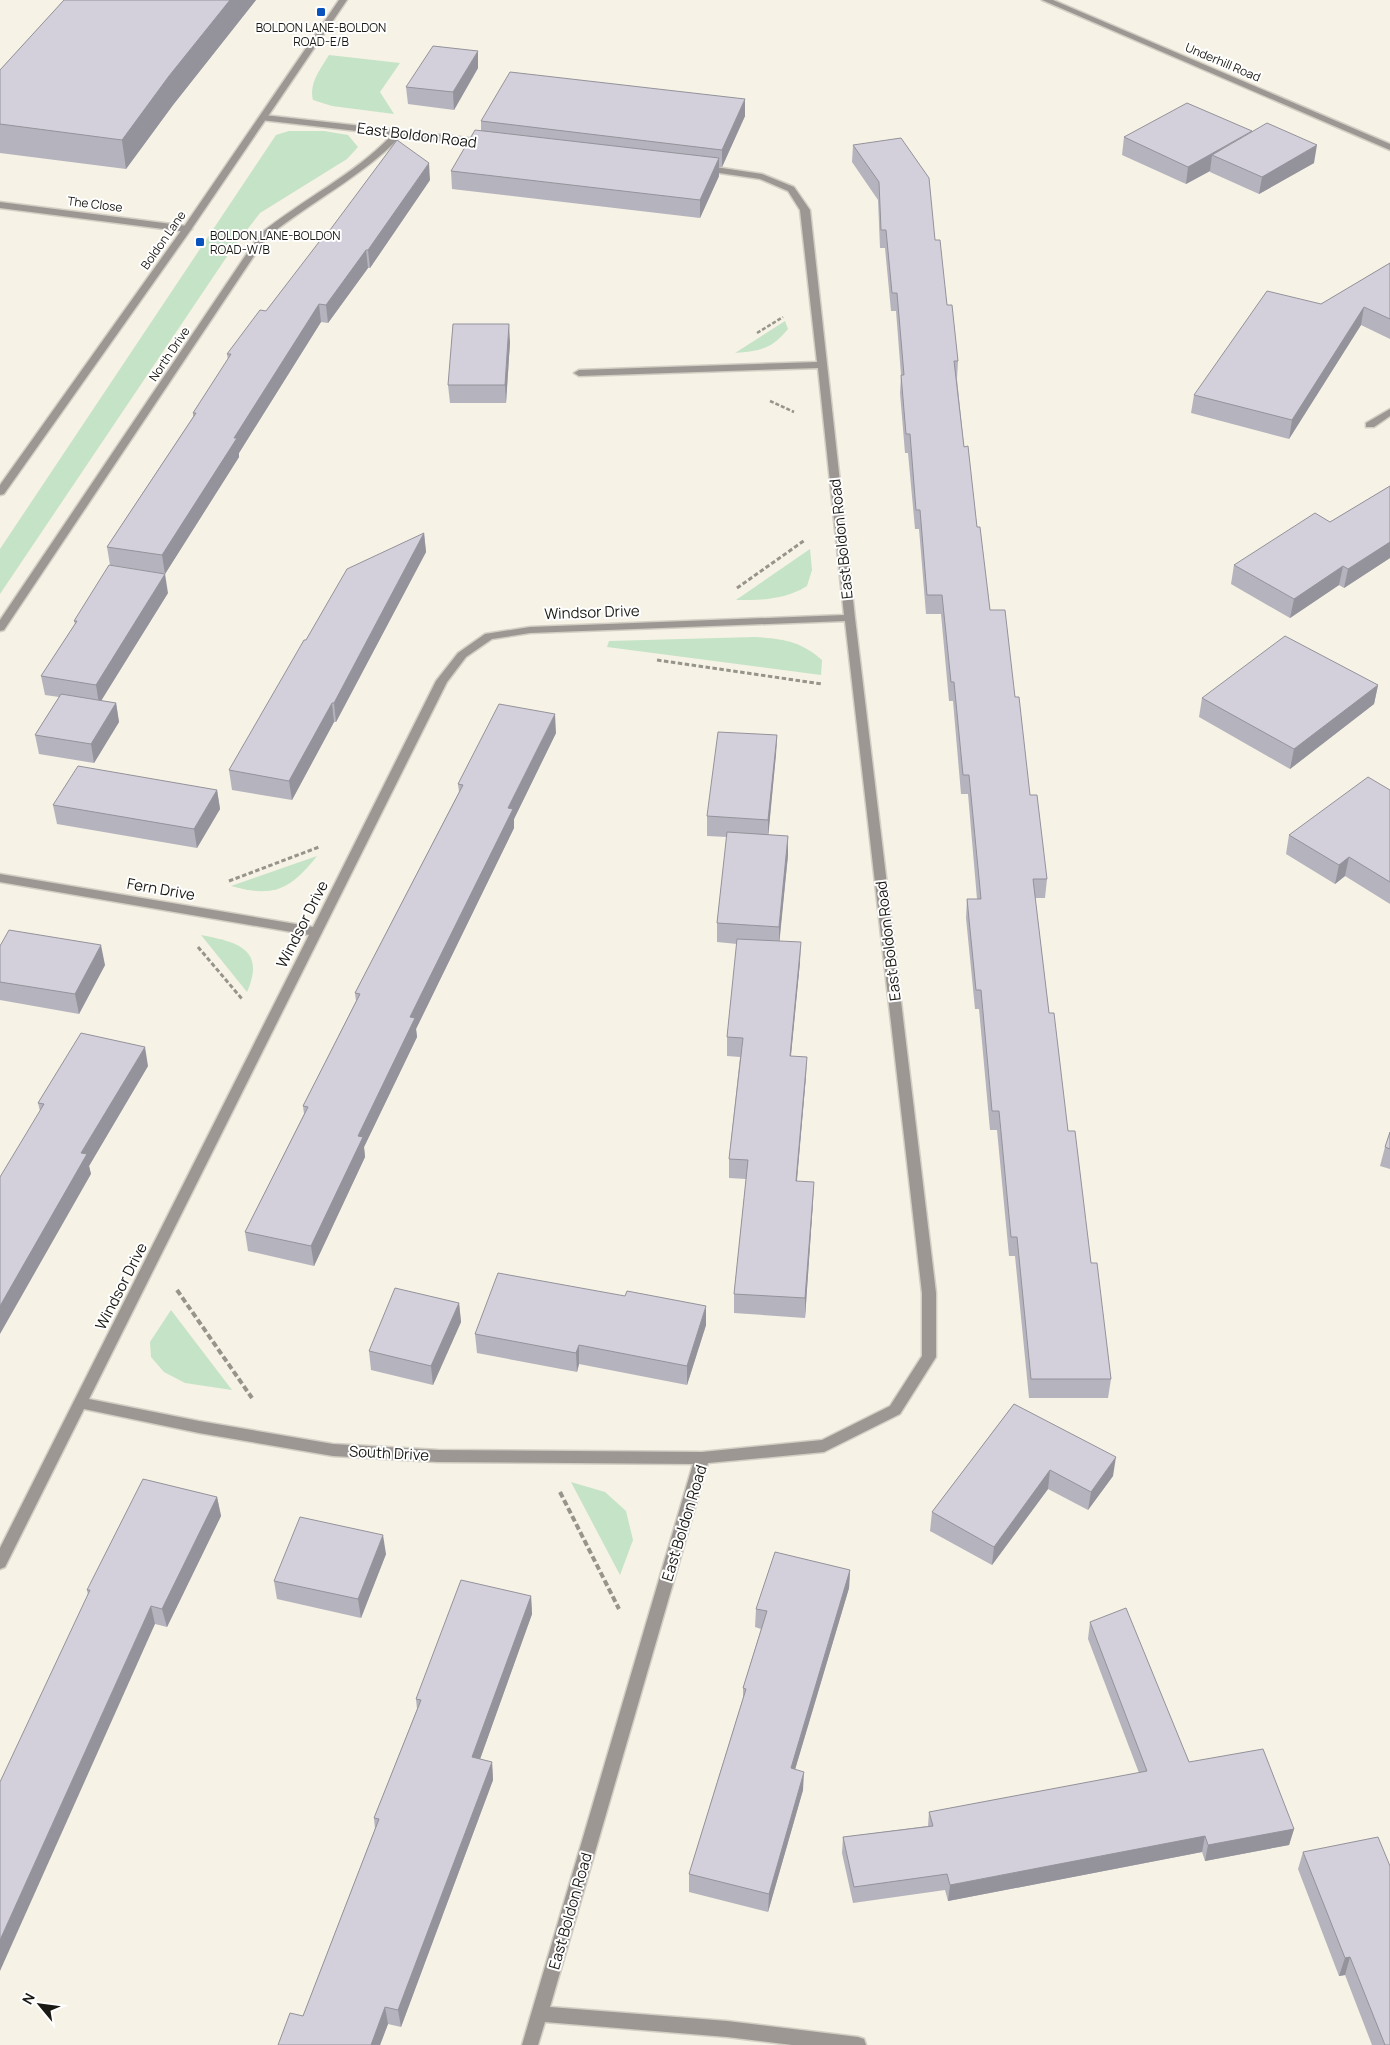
<svg xmlns="http://www.w3.org/2000/svg" width="1390" height="2045" viewBox="0 0 1390 2045" font-family="Manrope,sans-serif">
<rect width="100%" height="100%" fill="#f6f2e5"/>
<!-- green -->
<g fill="#c5e3c6">
<path d="M329,55L400,63L380,92L394,114L332,106L313,100C309,83 320,70 329,55Z"/>
<path d="M289,131H324L348,135L358,147L347,159L260,213L232,249L0,594V549L276,135Z"/>
<path d="M785,321L788,329C771,349 761,351 735,353Z"/>
<path d="M810,549L812,570L807,586C784,600 762,600 736,600Z"/>
<path d="M755,637C784,639 800,641 822,660L821,675L607,647L609,641Z"/>
<path d="M317,856C290,890 273,898 231,886Z"/>
<path d="M201,935C237,942 266,949 247,992Z"/>
<path d="M171,1310L232,1390L185,1383L164,1372L151,1357L150,1342Z"/>
<path d="M571,1482L605,1492L626,1511L633,1540L620,1575Z"/>
</g>
<g fill="none" stroke-linecap="round" stroke-linejoin="round">
<!-- service casing -->
<g stroke="#d3cfc4" stroke-width="3">
<path id="service" d="M1390,409V416L1374,427H1366V423Z"/>
</g>
<!-- minor casing -->
<g stroke="#d3cfc4" stroke-width="3">
<g id="minor">
<path d="M1042,0H1053L1390,144V150Z"/>
<path d="M264,115L486,140L490,143L486,146L401,136C362,177 310,202 266,238L4,630L0,631V620L260,234C303,199 354,175 392,135L261,120L260,118Z"/>
<path d="M702,165L762,174L794,187L810,210L855,618L936,1293V1357L900,1414L824,1452L708,1463L550,2007L727,2021L858,2037L864,2039L866,2045H792L727,2037L545,2022L538,2045H522L693,1464L438,1462L333,1456L199,1433L84,1409L5,1567L0,1569V1548L309,935L0,882V874L313,927L436,681L458,653L485,634L530,627L844,615L818,368L579,376L574,373L579,370L817,362L800,210L788,191L760,179L699,170L698,168ZM845,621L922,1293V1356L890,1406L822,1440L702,1452L438,1450L333,1444L199,1421L89,1399L447,682L466,657L492,639L530,633Z"/>
<path d="M0,202L187,226L192,229L187,232L0,208Z"/>
</g>
</g>
<!-- tertiary casing -->
<g stroke="#d3cfc4" stroke-width="3">
<path id="tertiary" d="M339,0H347L190,231L4,494L0,495V485L183,228Z"/>
</g>
<!-- path-far2 -->
<g stroke="#97948b" stroke-width="2.5" stroke-dasharray="4 2" stroke-linecap="butt">
<path d="M757,333L783,317"/>
<path d="M770,401L794,412"/>
</g>
<!-- path-far1 -->
<g stroke="#97948b" stroke-width="3" stroke-dasharray="4.5 2.5" stroke-linecap="butt">
<path d="M737,588L805,540"/>
<path d="M657,660L822,684"/>
<path d="M229,881L319,847"/>
<path d="M198,947L242,999"/>
</g>
<!-- path -->
<g stroke="#97948b" stroke-width="4" stroke-dasharray="6 3" stroke-linecap="butt">
<path d="M177,1290L252,1398"/>
<path d="M560,1492L619,1609"/>
</g>
<!-- service -->
<use href="#service" fill="#9d9794" fill-rule="evenodd"/>
<!-- minor -->
<use href="#minor" fill="#9d9794" fill-rule="evenodd"/>
<!-- tertiary -->
<use href="#tertiary" fill="#9d9794" fill-rule="evenodd"/>
</g>
<!-- wall -->
<g fill="#b5b3bd">
<path d="M64,0H256L173,105L126,169L0,153V70Z"/>
<path d="M478,68L454,110L408,104L406,87Z"/>
<path d="M745,116L722,167H719V176L700,218L452,189L451,171L481,131V121Z"/>
<path d="M1124,137L1314,163L1259,194L1210,172V171L1186,184L1122,155Z"/>
<path d="M853,145L935,240L947,305L958,361L957,379L964,447L990,610L1015,697L1030,795L1047,879L1045,898H1035L1049,1013L1068,1131L1111,1379L1108,1398H1029L1015,1256H1009L997,1130H990L979,1009H975L966,918L967,899H977L968,794H961L953,701H949L941,614H926L919,529H915L908,453H905L900,393L901,375L896,311H891L885,248H880L878,200L852,162Z"/>
<path d="M430,180L370,268H368L328,323L321,322L239,453V457L165,574L110,565L107,547L193,417V413L228,360L227,354L266,311L330,230Z"/>
<path d="M1390,263V339L1361,325L1289,439L1191,413L1194,395L1321,304Z"/>
<path d="M510,342L506,403H450L448,385Z"/>
<path d="M1390,486V558L1344,588L1339,585L1290,618L1231,584L1234,565L1330,522Z"/>
<path d="M424,533L426,552L336,722H334L292,800L232,790L229,770L306,640Z"/>
<path d="M168,593L101,701L116,703L119,722L94,763L39,754L35,735L59,697L45,695L41,676L75,624L74,621Z"/>
<path d="M1378,685L1374,704L1290,769L1199,717L1202,698Z"/>
<path d="M556,733L514,819V828L416,1029L417,1037L364,1147L365,1157L314,1266L248,1251L245,1232L304,1114L303,1106L356,1001L355,993L459,792L458,784Z"/>
<path d="M777,735L776,754L768,835L788,855L779,941L800,962L791,1056L806,1076L797,1181L813,1202L805,1318L734,1313V1294L746,1179L729,1178V1159L740,1057L727,1056V1037L737,944L717,942V923L727,837L707,836V816Z"/>
<path d="M217,790L220,809L197,848L57,824L53,805Z"/>
<path d="M1390,790V904L1345,876L1335,884L1286,854L1289,835Z"/>
<path d="M0,946L105,965L79,1014L0,1000Z"/>
<path d="M148,1066L89,1166L91,1174L40,1111L38,1103Z"/>
<path d="M1390,1132V1169L1380,1166L1385,1147Z"/>
<path d="M459,1303L461,1322L433,1385L371,1370L369,1351Z"/>
<path d="M706,1325L687,1385L579,1364L577,1372L477,1353L475,1334Z"/>
<path d="M1014,1404L1113,1476L1088,1510L1048,1489L992,1565L930,1531L932,1512Z"/>
<path d="M217,1497L221,1516L167,1627L155,1624L88,1595L87,1590Z"/>
<path d="M386,1554L361,1618L277,1599L274,1581Z"/>
<path d="M850,1570L849,1588L795,1770L803,1790L768,1912L689,1892V1874L743,1698V1688L761,1629L755,1627L756,1609Z"/>
<path d="M531,1596L532,1614L480,1759L492,1762L493,1780L401,2027L388,2024L380,2045H278L303,2016L375,1829L374,1818L417,1709L416,1699Z"/>
<path d="M1090,1622L1189,1762L1294,1829L1289,1845L1205,1861L1202,1852L948,1901L945,1890L853,1903L842,1853L843,1837L928,1826L929,1812L1139,1773L1088,1639Z"/>
<path d="M1303,1852L1390,2045H1372L1345,1975L1339,1976L1298,1869Z"/>
</g>
<!-- shaded-wall -->
<g fill="#94929a">
<path d="M230,0H256L173,105L126,169L122,140L169,76Z"/>
<path d="M478,51V68L454,110L453,92Z"/>
<path d="M745,99V116L722,167V150Z"/>
<path d="M1252,131L1212,155L1210,171L1186,184L1188,167Z"/>
<path d="M1317,145L1314,163L1259,194L1262,177Z"/>
<path d="M719,158V176L700,218V200Z"/>
<path d="M429,163L430,180L370,268L368,250Z"/>
<path d="M366,250L368,268L328,323L326,305Z"/>
<path d="M319,304L321,322L239,453V457L165,574L162,555L234,438Z"/>
<path d="M1364,307L1361,325L1289,439L1292,420Z"/>
<path d="M509,324L510,342L506,403L505,385Z"/>
<path d="M424,533L426,552L336,722L334,703Z"/>
<path d="M1390,542V558L1344,588L1348,569Z"/>
<path d="M1343,566L1339,585L1290,618L1294,599Z"/>
<path d="M165,574L168,593L99,704L96,685Z"/>
<path d="M1378,685L1374,704L1290,769L1294,749Z"/>
<path d="M116,703L119,722L94,763L91,744Z"/>
<path d="M332,703L334,722L292,800L289,781Z"/>
<path d="M555,714L556,733L514,819V828L416,1029L417,1037L364,1147L365,1157L314,1266L311,1246L358,1136L410,1017L508,808Z"/>
<path d="M777,735L776,754L768,839V820Z"/>
<path d="M217,790L220,809L197,848L194,829Z"/>
<path d="M788,836V855L779,946V927Z"/>
<path d="M1349,857L1345,876L1335,884L1339,865Z"/>
<path d="M801,942L800,962L789,1075L790,1056Z"/>
<path d="M101,945L105,965L79,1014L75,994Z"/>
<path d="M145,1047L148,1066L89,1166L91,1174L0,1334V1306L81,1153Z"/>
<path d="M807,1057L806,1076L795,1201L796,1181Z"/>
<path d="M814,1182L813,1202L805,1318V1298Z"/>
<path d="M459,1303L461,1322L433,1385L431,1366Z"/>
<path d="M706,1306V1325L687,1385V1366Z"/>
<path d="M579,1345V1364L577,1372L576,1353Z"/>
<path d="M1116,1457L1113,1476L1088,1510L1091,1492Z"/>
<path d="M1050,1470L1048,1489L992,1565L994,1547Z"/>
<path d="M217,1497L221,1516L167,1627L162,1609Z"/>
<path d="M383,1535L386,1554L361,1618L358,1599Z"/>
<path d="M850,1570L849,1588L790,1786L791,1768Z"/>
<path d="M531,1596L532,1614L474,1776L472,1757Z"/>
<path d="M151,1606L155,1624L0,1971V1940Z"/>
<path d="M492,1762L493,1780L401,2027L398,2010Z"/>
<path d="M804,1772L803,1790L768,1912L769,1894Z"/>
<path d="M1294,1829L1289,1845L1205,1861L1208,1845Z"/>
<path d="M1205,1836L1202,1852L948,1901L950,1885Z"/>
<path d="M1350,1957L1345,1975L1339,1976L1345,1958Z"/>
<path d="M385,2007L388,2024L380,2045H371Z"/>
</g>
<!-- building -->
<g fill="#d3d0dc" stroke="#94929a">
<path d="M64,0H230L169,76L122,140L0,124V70Z"/>
<path d="M433,46L478,51L453,92L406,87Z"/>
<path d="M510,72L745,99L722,150L481,121Z"/>
<path d="M1187,103L1252,131L1188,167L1124,137Z"/>
<path d="M1267,123L1317,145L1262,177L1212,155Z"/>
<path d="M475,130L719,158L700,200L451,171Z"/>
<path d="M901,138L929,178L935,240H940L947,305H952L958,361H954L964,447L968,446L977,527H980L990,610H1005L1015,697H1019L1030,795H1037L1047,879H1033L1049,1013H1054L1068,1131H1075L1091,1263H1097L1111,1379H1031L1017,1237H1011L999,1111H992L981,990H976L967,899H981L969,775H963L954,682H951L942,595H927L920,510H916L910,434H906L901,375H904L897,293H892L886,230H881L879,182L853,145Z"/>
<path d="M397,140L429,163L368,250H366L326,305L319,304L234,438H237L162,555L107,547L196,413H193L231,354H227L260,310L266,311L329,229L330,230Z"/>
<path d="M1390,263V319L1364,307L1292,420L1194,395L1267,291L1321,304Z"/>
<path d="M453,324H509L505,385H448Z"/>
<path d="M1390,486V542L1348,569L1343,566L1294,599L1234,565L1315,513L1330,522Z"/>
<path d="M424,533L334,703H332L289,781L229,770L304,640H306L347,569Z"/>
<path d="M109,565L165,574L96,685L41,676L77,621H74Z"/>
<path d="M1285,636L1378,685L1294,749L1202,698Z"/>
<path d="M61,694L116,703L91,744L35,735Z"/>
<path d="M499,704L555,714L508,808L513,809L410,1017L415,1018L358,1136L363,1137L311,1246L245,1232L308,1107L303,1106L360,994L355,993L463,785L458,784Z"/>
<path d="M718,732L777,735L768,820L707,816Z"/>
<path d="M78,766L217,790L194,829L53,805Z"/>
<path d="M1368,777L1390,790V882L1349,857L1339,865L1289,835Z"/>
<path d="M727,832L788,836L779,927L717,923Z"/>
<path d="M9,930L101,945L75,994L0,982V946Z"/>
<path d="M737,939L801,942L790,1056L807,1057L796,1181L814,1182L805,1298L734,1294L748,1160L729,1159L743,1038L727,1037Z"/>
<path d="M81,1033L145,1047L81,1153L87,1154L0,1306V1177L44,1104L38,1103Z"/>
<path d="M1390,1132V1149L1385,1147Z"/>
<path d="M498,1273L625,1296L627,1291L706,1306L687,1366L579,1345L576,1353L475,1334Z"/>
<path d="M395,1288L459,1303L431,1366L369,1351Z"/>
<path d="M1014,1404L1116,1457L1091,1492L1050,1470L994,1547L932,1512Z"/>
<path d="M143,1479L217,1497L162,1609L151,1606L0,1940V1782L90,1590H87Z"/>
<path d="M300,1517L383,1535L358,1599L274,1581Z"/>
<path d="M775,1552L850,1570L791,1768L804,1772L769,1894L689,1874L746,1689L743,1688L767,1611L756,1609Z"/>
<path d="M461,1580L531,1596L472,1757L492,1762L398,2010L385,2007L371,2045H278L290,2013L303,2016L379,1819L374,1818L421,1700L416,1699Z"/>
<path d="M1126,1608L1189,1762L1263,1749L1294,1829L1208,1845L1205,1836L950,1885L947,1874L854,1887L843,1837L933,1826L929,1812L1147,1771L1090,1622Z"/>
<path d="M1378,1837L1390,1866V2045H1385L1350,1957L1345,1958L1303,1852Z"/>
</g>
<!-- markers -->
<g fill="#0752bc" stroke="#fff" stroke-width="2">
<rect x="316" y="7" width="10" height="10" rx="2.5"/>
<rect x="195" y="237" width="10" height="10" rx="2.5"/>
</g>
<g text-anchor="middle" dominant-baseline="central" stroke-width="4" stroke-linejoin="round" paint-order="stroke">
<!-- far-poi labels -->
<g font-size="12" fill="#1a1914" stroke="#fff">
<text x="321" y="27">BOLDON LANE-BOLDON<tspan x="321" dy="14">ROAD-E/B</tspan></text>
<text x="210" y="235" text-anchor="start">BOLDON LANE-BOLDON<tspan x="210" dy="14">ROAD-W/B</tspan></text>
</g>
<!-- far-street labels -->
<g font-size="12" fill="#1a1914" stroke="#fff">
<text transform="translate(1223 62) rotate(23)">Underhill Road</text>
<text transform="translate(95 204) rotate(7)">The Close</text>
<text transform="translate(163 240) rotate(-55)">Boldon Lane</text>
<text transform="translate(169 354) rotate(-56)">North Drive</text>
</g>
<!-- street labels -->
<g font-size="15" fill="#1a1914" stroke="#fff">
<text transform="translate(417 135) rotate(7)">East Boldon Road</text>
<text transform="translate(841 539) rotate(-96)">East Boldon Road</text>
<text transform="translate(592 612) rotate(-2)">Windsor Drive</text>
<text transform="translate(161 889) rotate(10)">Fern Drive</text>
<text transform="translate(302 924) rotate(-63)">Windsor Drive</text>
<text transform="translate(888 941) rotate(-97)">East Boldon Road</text>
<text transform="translate(121 1286) rotate(-63)">Windsor Drive</text>
<text transform="translate(389 1453) rotate(3)">South Drive</text>
<text transform="translate(684 1523) rotate(-73)">East Boldon Road</text>
<text transform="translate(570 1911) rotate(-74)">East Boldon Road</text>
</g>
</g>
<!-- north arrow -->
<g transform="translate(40 2005) rotate(299)" stroke="#ffffff" stroke-width="4" paint-order="stroke">
<path d="M0-4L9 19L0 12L-9 19Z" fill="#1a1914"/>
<text y="-8" font-size="14" font-weight="bold" text-anchor="middle" fill="#1a1914">N</text>
</g>
</svg>
